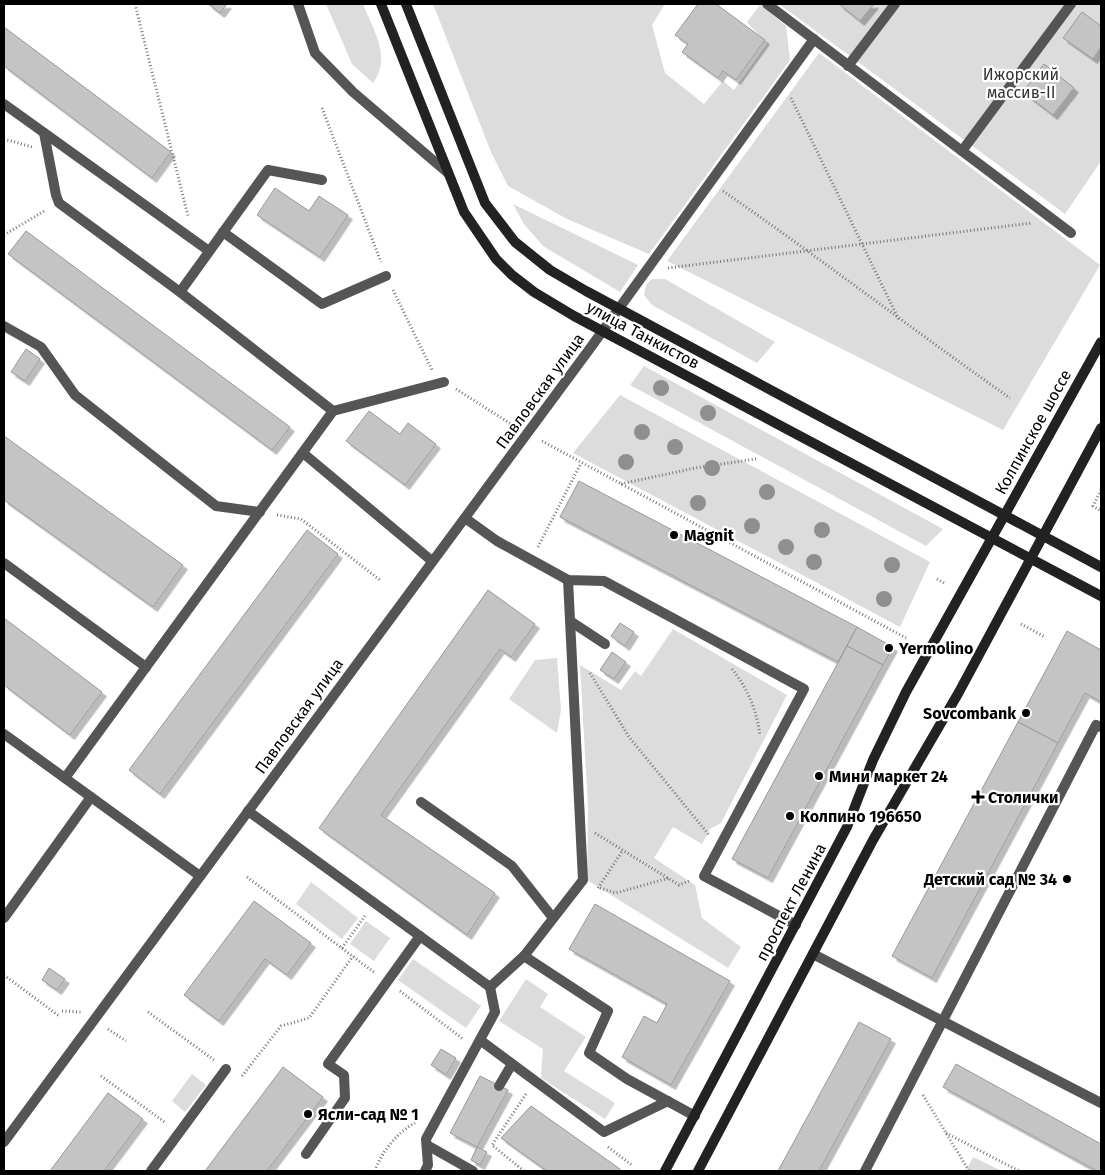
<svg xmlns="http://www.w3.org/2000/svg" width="1105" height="1175" viewBox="0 0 1105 1175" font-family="'Fira Sans',sans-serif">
<defs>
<filter id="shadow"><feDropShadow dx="4.5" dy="4.5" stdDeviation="0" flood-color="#0004"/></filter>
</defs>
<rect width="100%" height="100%" fill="#fff"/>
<!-- green -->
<g fill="#dcdcdc">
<path d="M326,4H363C373,29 392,58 373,83L352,64Z"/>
<path d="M433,4H665L652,25L665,73L704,104L723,81L734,90L767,44L747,22L760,5L786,26L790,60L649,254L567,219L508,186L491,152Z"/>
<path d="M779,4H1101V161L1065,214Z"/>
<path d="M819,53L1100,265L1003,430L667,261Z"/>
<path d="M513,204L638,265L620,292L543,246L524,224Z"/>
<path d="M652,279H665L775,342L757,363L652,305L644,295L646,285Z"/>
<path d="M644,366L943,529L926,546L630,385Z"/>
<path d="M620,395L930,562L900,627L573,453Z"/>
<path d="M673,629L787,695L721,823L710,829L702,844L673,827L654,858L695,885L702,918L741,947L728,968L587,880L588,807L580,665L621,690L635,671L641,676Z"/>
<path d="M557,658L561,710L557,733L509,699L535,660Z"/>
<path d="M311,882L358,918L342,939L296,904Z"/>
<path d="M366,921L390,938L374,961L350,944Z"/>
<path d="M413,959L481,1006L466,1028L398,980Z"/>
<path d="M526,979L548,994L540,1007L586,1037L564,1071L615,1103L605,1119L541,1078L543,1049L499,1021Z"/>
<path d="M192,1074L206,1085L185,1112L172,1101Z"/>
<path d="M973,1157L1002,1171H966Z"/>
</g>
<!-- building -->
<g fill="#c4c4c4" stroke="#999" filter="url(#shadow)">
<path d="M208,4H227L220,13Z"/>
<path d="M698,4H716L765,40L736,80L723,71L718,78L682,52L688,44L675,35Z"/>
<path d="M839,4H874L860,21Z"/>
<path d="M1082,12L1101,26V47L1093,59L1063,38Z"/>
<path d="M4,27L171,152L152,178L4,66Z"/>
<path d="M1044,64L1074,88L1053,115L1023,92Z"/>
<path d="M275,188L309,211L319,196L348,215L320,257L257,215Z"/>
<path d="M26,231L290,427L272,450L8,254Z"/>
<path d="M26,349L40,359L25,381L11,372Z"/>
<path d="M369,411L400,434L408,423L436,444L405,485L346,441Z"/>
<path d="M4,436L183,565L153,607L4,500Z"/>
<path d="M579,481L857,627L838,662L560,517Z"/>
<path d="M307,530L338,554L160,794L129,770Z"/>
<path d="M488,590L535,624L511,657L500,649L381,815L495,893L467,935L319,828Z"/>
<path d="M4,618L102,692L70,735L4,685Z"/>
<path d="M620,623L634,632L625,646L611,636Z"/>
<path d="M857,627L893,647L883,665L847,646Z"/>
<path d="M1067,631L1101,650V702L1085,693L1058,743L1018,722Z"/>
<path d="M847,646L883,665L768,878L732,859Z"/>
<path d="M612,652L626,662L614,679L600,670Z"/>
<path d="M1018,722L1058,743L932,978L892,956Z"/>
<path d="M254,901L311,943L287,975L265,959L219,1021L184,995Z"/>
<path d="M595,904L730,981L671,1085L622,1057L644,1016L657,1023L667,1004L569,949Z"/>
<path d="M49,968L65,979L57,990L42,980Z"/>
<path d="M859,1022L891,1039L819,1171H778Z"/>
<path d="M441,1049L456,1058L446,1075L431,1065Z"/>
<path d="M956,1064L1101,1144V1171H1097L943,1087Z"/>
<path d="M283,1067L323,1097L267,1171H205Z"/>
<path d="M480,1076L508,1090L477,1147L450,1133Z"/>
<path d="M108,1093L143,1119L104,1171H50Z"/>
<path d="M531,1106L620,1169L619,1171H547L501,1138Z"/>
<path d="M477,1147L487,1152L480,1165L471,1160Z"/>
</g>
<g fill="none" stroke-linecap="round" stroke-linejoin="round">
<!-- path -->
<g stroke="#777" stroke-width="3" stroke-dasharray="1 2.5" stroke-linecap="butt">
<path d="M135,4L188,216"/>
<path d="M791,98L899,320"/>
<path d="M322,108L381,262"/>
<path d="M4,139L32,147"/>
<path d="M723,191C820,258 913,330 1010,398"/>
<path d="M4,235L46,210"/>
<path d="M668,268L1032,223"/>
<path d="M393,290L432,370"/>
<path d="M456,389L514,426"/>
<path d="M542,441L906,638"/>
<path d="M621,484L695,468L756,459"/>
<path d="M1101,490L1093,506L1101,511"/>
<path d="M277,515L301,519L380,580"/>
<path d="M538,547L581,463"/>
<path d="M937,579L944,583"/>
<path d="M1021,624L1045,637"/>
<path d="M732,669C748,689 757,711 760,736"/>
<path d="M590,673L629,737L709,835"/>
<path d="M595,833L679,885L689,881"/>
<path d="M247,877L375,973"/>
<path d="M598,888L623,850"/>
<path d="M600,888L616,893L669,878"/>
<path d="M342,948L365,916"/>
<path d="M4,975L59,1016"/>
<path d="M400,991L463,1039"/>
<path d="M62,1011L82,1012"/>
<path d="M148,1012L214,1060"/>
<path d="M108,1029L126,1041"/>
<path d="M101,1076L166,1123"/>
<path d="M242,1076L281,1026L309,1018L353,956"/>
<path d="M923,1095L969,1171"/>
<path d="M946,1133L1019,1171"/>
<path d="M608,1147L633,1166"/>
<path d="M375,1171C380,1154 398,1131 415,1123"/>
<path d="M524,1171L492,1145L526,1094"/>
</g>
<!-- lane -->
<g stroke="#555" stroke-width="10">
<path d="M1071,4L962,151L1071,233"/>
<path d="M848,66L895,4"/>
<path d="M4,104L209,251"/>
<path d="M44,133L56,195L59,203L180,292L333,411"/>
<path d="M223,232L322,304L386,276"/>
<path d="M180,292L268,170L322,180"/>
<path d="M4,326L41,347L75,395L216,506L260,512"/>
<path d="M303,453L432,561"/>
<path d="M465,518L497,541L568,580L604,581L804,689L704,876L796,925"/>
<path d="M4,563L146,667"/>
<path d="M570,621L605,644"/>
<path d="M4,734L200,876"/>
<path d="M65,778L333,411L444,382"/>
<path d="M421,802L512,866L553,918"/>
<path d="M248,811L490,987L524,956L583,880L568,580"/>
<path d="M4,918L91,797"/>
<path d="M813,954L1101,1103"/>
<path d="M524,956L608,1011L589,1053L627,1079L695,1116"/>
<path d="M480,1040L604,1132L668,1101"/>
<path d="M499,1086L512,1064"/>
<path d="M427,1145L473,1171"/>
<path d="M306,1154L345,1098L344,1075L328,1064L420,936"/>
<path d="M151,1171L226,1069"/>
<path d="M425,1171L428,1165L426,1139L495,1012L490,987"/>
<path d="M865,1171L1096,725L1101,727"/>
</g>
<!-- street -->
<g stroke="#555" stroke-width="10">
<path d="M298,4L315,53L353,92L448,173"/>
<path d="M767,4L962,151"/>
<path d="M4,1142L591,347L814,39"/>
</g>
<!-- secondary -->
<g stroke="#222" stroke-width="10">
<path d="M381,4L464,212L496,259L512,275L534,292L574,316L1101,596"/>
<path d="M406,4L485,203L515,242L550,270L586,291L1101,567"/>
<path d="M665,1171L847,827L873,760L906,692L1101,342"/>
<path d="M698,1171L873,840L959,692L1101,428"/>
</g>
</g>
<!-- trees -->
<g fill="#8f8f8f">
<circle cx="661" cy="388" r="8"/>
<circle cx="708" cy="413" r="8"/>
<circle cx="642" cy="432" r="8"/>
<circle cx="675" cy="447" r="8"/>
<circle cx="626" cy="462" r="8"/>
<circle cx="712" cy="468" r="8"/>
<circle cx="767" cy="492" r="8"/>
<circle cx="698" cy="503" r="8"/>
<circle cx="752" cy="526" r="8"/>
<circle cx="822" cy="530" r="8"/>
<circle cx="786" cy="547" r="8"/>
<circle cx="814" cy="562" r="8"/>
<circle cx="892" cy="565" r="8"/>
<circle cx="884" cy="599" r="8"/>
</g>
<!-- markers -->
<g fill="#000" stroke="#fff" stroke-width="2">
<circle cx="674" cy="535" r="5"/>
<circle cx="889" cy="648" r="5"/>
<circle cx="1026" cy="713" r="5"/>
<circle cx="819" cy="776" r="5"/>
<path d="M975.5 789.5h5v5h5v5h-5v5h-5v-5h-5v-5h5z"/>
<circle cx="790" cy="816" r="5"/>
<circle cx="1067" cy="879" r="5"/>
<circle cx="308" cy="1114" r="5"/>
</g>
<g text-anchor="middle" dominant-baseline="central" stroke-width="4.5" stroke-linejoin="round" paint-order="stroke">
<!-- park labels -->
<g font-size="16" fill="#333" stroke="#fff">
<text x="1021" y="74">Ижорский<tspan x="1021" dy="18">массив-II</tspan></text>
</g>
<!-- street labels -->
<g font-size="16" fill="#000" stroke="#fff">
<text transform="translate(643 335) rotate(28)">улица Танкистов</text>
<text transform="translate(540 391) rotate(-54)">Павловская улица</text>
<text transform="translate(1033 432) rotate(-61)">Колпинское шоссе</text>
<text transform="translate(299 716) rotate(-54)">Павловская улица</text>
<text transform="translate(791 902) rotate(-62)">проспект Ленина</text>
</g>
<!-- poi labels -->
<g font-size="16" font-weight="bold" fill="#000" stroke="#fff" text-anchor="start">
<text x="684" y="535">Magnit</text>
<text x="899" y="648">Yermolino</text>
<text x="1016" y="713" text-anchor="end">Sovcombank</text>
<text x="829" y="776">Мини маркет 24</text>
<text x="988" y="797">Столички</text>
<text x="800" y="816">Колпино 196650</text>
<text x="1057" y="879" text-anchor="end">Детский сад № 34</text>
<text x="318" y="1114">Ясли-сад № 1</text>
</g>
</g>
<!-- border -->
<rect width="1105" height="1175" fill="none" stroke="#000000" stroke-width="10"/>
</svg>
